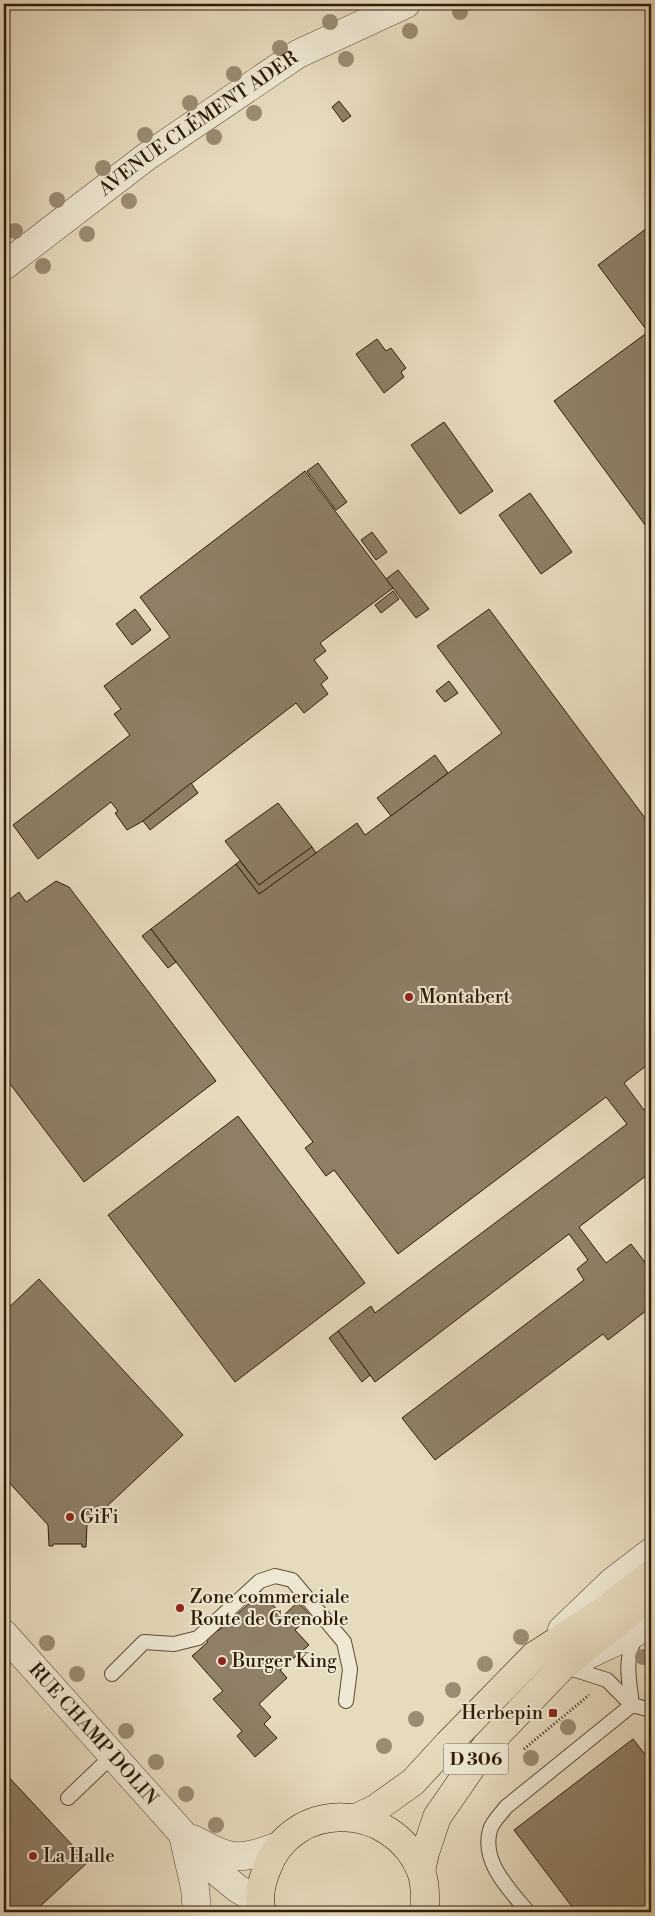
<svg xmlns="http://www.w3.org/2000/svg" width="655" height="1916" viewBox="0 0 655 1916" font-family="'Libre Bodoni',serif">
<rect width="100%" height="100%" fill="#e7dbbd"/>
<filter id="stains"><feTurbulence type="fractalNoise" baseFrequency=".004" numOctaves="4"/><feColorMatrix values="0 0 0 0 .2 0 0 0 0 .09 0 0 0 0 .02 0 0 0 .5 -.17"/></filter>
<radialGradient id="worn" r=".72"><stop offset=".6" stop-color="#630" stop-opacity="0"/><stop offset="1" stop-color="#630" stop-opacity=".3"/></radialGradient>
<!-- building -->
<g fill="#8e7f66" stroke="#2d1c08">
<path d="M339,101L351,116L343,122L332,107Z"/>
<path d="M651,225V533L554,401L648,332L598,265Z"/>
<path d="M377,339L386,351L391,348L406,368L401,372L404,377L384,393L356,354Z"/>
<path d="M444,422L493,491L460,514L411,445Z"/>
<path d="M318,463L347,502L336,510L307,471Z"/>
<path d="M305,471L393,588L320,643L326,651L314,660L328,678L321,684L328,694L304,713L296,703L143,821L127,830L115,813L118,811L111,802L38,859L13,825L130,735L114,714L121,709L104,686L170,637L140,597Z"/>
<path d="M530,493L572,552L541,574L499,515Z"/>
<path d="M372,532L387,552L376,560L361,540Z"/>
<path d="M398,570L429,609L416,618L386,579Z"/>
<path d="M393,591L399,599L381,613L375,605Z"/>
<path d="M135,609L151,630L132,645L116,624Z"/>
<path d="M489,609L651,826V1062L624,1083L644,1110L651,1104V1172L579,1227L606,1263L631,1244L651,1270V1307L608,1340L603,1334L435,1460L402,1418L584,1280L577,1269L588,1260L569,1234L375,1382L338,1331L371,1306L375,1313L627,1124L606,1097L398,1254L334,1170L326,1176L305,1148L313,1142L151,929L236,864L259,894L357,823L365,835L502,733L437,646Z"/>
<path d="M449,681L458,693L445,702L436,691Z"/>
<path d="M435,755L448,773L391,816L377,798Z"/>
<path d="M191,783L198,793L150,830L143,821Z"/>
<path d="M278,803L312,847L259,885L225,841Z"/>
<path d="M312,847L316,853L259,894L236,864L240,861L259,885Z"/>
<path d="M56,881L69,887L216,1081L84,1182L4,1076V904L19,892L26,902Z"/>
<path d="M151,929L176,962L168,968L142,936Z"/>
<path d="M238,1116L365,1283L235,1382L108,1215Z"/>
<path d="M39,1279L183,1435L87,1525L86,1547H82V1544H53V1546H49L48,1525L4,1477V1312Z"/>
<path d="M338,1331L370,1375L362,1382L329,1338Z"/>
<path d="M259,1590L283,1616L298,1602L311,1616L295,1630L309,1645L280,1670L287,1678L259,1704L271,1717L264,1724L277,1738L255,1757L237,1736L242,1731L213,1699L223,1691L192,1656L208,1642L205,1638L215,1629L218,1631L251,1602L248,1599Z"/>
<path d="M633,1739L651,1762V1912H576L514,1830Z"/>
<path d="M4,1772L88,1862L34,1912H4Z"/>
</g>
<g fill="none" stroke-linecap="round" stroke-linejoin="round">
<!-- lane casing -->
<g stroke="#5c4c35" stroke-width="16">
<g id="lane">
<path d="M563,1666L607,1680L632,1705L651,1710"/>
<path d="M112,1674L144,1642L174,1644L198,1638L260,1581L275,1576L292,1580L344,1642L350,1669L346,1701"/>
<path d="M632,1705C629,1679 623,1657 638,1634"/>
<path d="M68,1798L113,1755"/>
<path d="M528,1912C509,1889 481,1862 490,1830C492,1822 501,1814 506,1807L632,1705"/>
</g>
</g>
<!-- street casing -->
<g stroke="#5c4c35" stroke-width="29">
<g id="street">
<path id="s1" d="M4,266L146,157L298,54L406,4"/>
<path d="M562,1630L612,1582L651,1552"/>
<path id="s2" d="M4,1634L216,1871L238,1889L260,1901"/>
<path d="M583,1657L641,1630L651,1629"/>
<path d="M183,1835L195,1888L197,1912"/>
<path d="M193,1839C232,1860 237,1861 279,1846"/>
</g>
</g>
<!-- primary casing -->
<g stroke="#2d1c08" stroke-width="29">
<g id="primary">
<path d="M358,1817L375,1809L413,1782L448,1744L534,1656L605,1610L651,1574"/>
<path d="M421,1871L425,1853L437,1817L486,1746L563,1666L638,1606"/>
<path d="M262,1912C258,1899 261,1884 266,1871C291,1798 393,1801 421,1871C426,1884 425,1898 425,1912"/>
</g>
</g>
<!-- path -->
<path stroke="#2d1c08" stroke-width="3" stroke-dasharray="1 2.5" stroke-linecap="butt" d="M524,1749L589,1695"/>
<!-- lane -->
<use href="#lane" stroke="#efe8d4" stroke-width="14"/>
<!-- street -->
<use href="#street" stroke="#efe8d4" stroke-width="28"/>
<!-- primary -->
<use href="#primary" stroke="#e7dbbd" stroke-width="28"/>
</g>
<!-- trees -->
<g fill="#9a8c72">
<circle cx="460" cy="12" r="8"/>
<circle cx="330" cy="22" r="8"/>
<circle cx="410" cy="31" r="8"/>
<circle cx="280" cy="48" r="8"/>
<circle cx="346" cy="59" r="8"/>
<circle cx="234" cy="74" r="8"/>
<circle cx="190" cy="103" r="8"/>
<circle cx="254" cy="113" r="8"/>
<circle cx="145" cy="135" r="8"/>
<circle cx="214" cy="137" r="8"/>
<circle cx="103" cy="168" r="8"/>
<circle cx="57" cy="200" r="8"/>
<circle cx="129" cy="201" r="8"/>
<circle cx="15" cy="231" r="8"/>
<circle cx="87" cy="234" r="8"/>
<circle cx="43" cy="266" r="8"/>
<circle cx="521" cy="1637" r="8"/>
<circle cx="47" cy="1643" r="8"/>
<circle cx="643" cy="1657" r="8"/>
<circle cx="485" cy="1664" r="8"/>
<circle cx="77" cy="1674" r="8"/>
<circle cx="453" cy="1690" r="8"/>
<circle cx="416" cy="1719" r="8"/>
<circle cx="568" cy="1727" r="8"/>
<circle cx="126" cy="1731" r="8"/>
<circle cx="384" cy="1746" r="8"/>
<circle cx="531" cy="1758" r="8"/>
<circle cx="156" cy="1762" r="8"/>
<circle cx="186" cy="1794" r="8"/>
<circle cx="216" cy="1825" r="8"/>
</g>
<!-- markers -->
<g fill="#8f2418" stroke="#efe8d4" stroke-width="2">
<circle cx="409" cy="997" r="5"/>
<circle cx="70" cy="1517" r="5"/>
<circle cx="180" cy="1608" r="5"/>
<circle cx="222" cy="1661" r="5"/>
<rect x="548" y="1708" width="10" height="10" rx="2.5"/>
<circle cx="33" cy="1856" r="5"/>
</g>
<g text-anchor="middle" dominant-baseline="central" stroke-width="4" stroke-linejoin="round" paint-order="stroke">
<!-- shield labels -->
<rect fill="#efe8d4" stroke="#675945" stroke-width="1" x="443.5" y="1743.5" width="65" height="31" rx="4"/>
<g font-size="18" font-weight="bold" fill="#2d1c08">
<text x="476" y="1759">D 306</text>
</g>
<!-- street labels -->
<g font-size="19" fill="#2d1c08" stroke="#efe8d4">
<text stroke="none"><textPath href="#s1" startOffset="241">AVENUE CLÉMENT ADER</textPath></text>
<text stroke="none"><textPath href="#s2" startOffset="134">RUE CHAMP DOLIN</textPath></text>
</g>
<!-- poi labels -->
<g font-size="19" fill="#2d1c08" stroke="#efe8d4" text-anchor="start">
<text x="419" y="997">Montabert</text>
<text x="80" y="1517">GiFi</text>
<text x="190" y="1597">Zone commerciale<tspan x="190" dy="22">Route de Grenoble</tspan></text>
<text x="232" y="1661">Burger King</text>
<text x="543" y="1713" text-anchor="end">Herbepin</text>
<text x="43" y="1856">La Halle</text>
</g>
</g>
<!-- margin -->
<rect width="655" height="1916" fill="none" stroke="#e7dbbd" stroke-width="20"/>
<rect x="5" y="5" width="645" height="1906" fill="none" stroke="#2d1c08" stroke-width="2.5"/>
<rect x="10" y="10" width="635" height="1896" fill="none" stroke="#2d1c08"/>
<rect width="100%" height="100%" filter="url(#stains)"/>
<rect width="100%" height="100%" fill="url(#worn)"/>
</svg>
